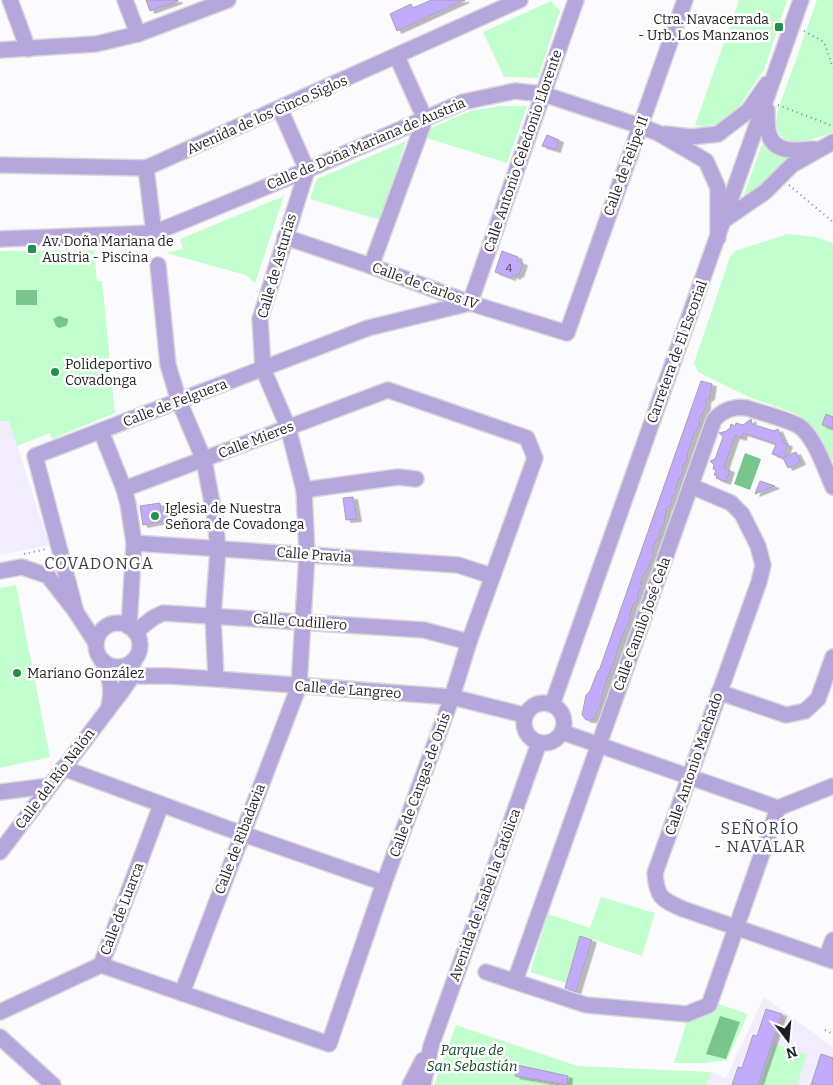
<svg xmlns="http://www.w3.org/2000/svg" width="833" height="1085" viewBox="0 0 833 1085" font-family="Bitter,serif">
<defs>
<filter id="shadow"><feDropShadow dx="4.5" dy="2.5" stdDeviation="0" flood-color="#0004"/></filter>
</defs>
<rect width="100%" height="100%" fill="#fbfafd"/>
<!-- built -->
<g fill="#f1edfe">
<path d="M9,420L49,545L0,555V421Z"/>
<path d="M764,997L833,1047V1085H707L711,1072L726,1078Z"/>
</g>
<!-- green -->
<g fill="#c3fecf">
<path d="M739,0H787L764,70L736,111L728,119L719,124L706,127L695,125Z"/>
<path d="M817,0H833V132C808,142 772,155 777,113Z"/>
<path d="M551,1L560,11L538,78L504,77L483,32Z"/>
<path d="M500,106H527L507,163L427,138L429,129L470,111Z"/>
<path d="M764,138L793,156L782,164L766,185L742,200Z"/>
<path d="M406,141L380,220L310,199L317,179Z"/>
<path d="M284,196L255,283L246,275L166,253L183,249L180,239Z"/>
<path d="M788,234L816,237L833,243V460L831,461C823,441 815,426 797,414L751,398L698,372L694,363L730,257L735,251Z"/>
<path d="M94,250L97,281H102L115,413L52,439L50,433L17,446L9,421H0V251Z"/>
<path d="M16,585L50,757L0,768V588Z"/>
<path d="M601,897L655,913L642,956L580,935L566,983L530,972L548,914L590,928Z"/>
<path d="M719,1004L748,1014L727,1060L705,1063H674L687,1021L705,1016Z"/>
<path d="M456,1025L577,1066L711,1072L707,1085H434Z"/>
<path d="M774,1044L807,1054L797,1085H761Z"/>
</g>
<!-- water -->
<g fill="#79c68c">
<rect x="16" y="290" width="21" height="15"/>
<path d="M59,316L68,319V322L66,326L59,328L56,326L53,319Z"/>
<path d="M745,453L761,459L750,490L734,484Z"/>
<path d="M720,1016L740,1022L726,1059L706,1054Z"/>
</g>
<!-- building -->
<g fill="#c1abfa" stroke="#a5a2af" filter="url(#shadow)">
<path d="M146,0H178V1L150,11Z"/>
<path d="M431,0H465L397,31L390,14L411,4L413,8Z"/>
<path d="M547,135L559,140L556,150L542,146Z"/>
<path d="M502,251L518,257L517,261L523,263L519,275L517,274L516,277L512,275L511,278L495,272Z"/>
<path d="M701,381L712,384L710,397L706,400V407L700,418L699,427L695,432L687,455L688,460L683,465V472L676,487V492L672,497V504L667,508L664,525L660,530V537L656,541L653,549V557L641,582L642,587L638,594V601L633,604L630,615L631,620L627,625L622,637L615,658V663L611,669L602,695V702L593,720H586L582,715L586,695L590,691L598,670L599,671Z"/>
<path d="M826,414L833,417V429L822,425Z"/>
<path d="M751,419L752,424L774,431L778,429L784,443L788,444L784,457L796,452L801,462L788,468L783,458L772,454L776,444L743,433L742,438L735,436L724,468L730,470L726,482L716,478L717,475H714L716,470L713,469L714,465L710,461L715,459L723,437L719,433L727,431L728,429H730L731,424L735,426L736,423L743,425Z"/>
<path d="M760,481L775,486L755,494Z"/>
<path d="M353,497L357,519L346,520L343,498Z"/>
<path d="M160,503L161,511L168,510L169,520L143,525L140,506Z"/>
<path d="M580,936L592,940L576,992L565,988Z"/>
<path d="M766,1009L782,1014L758,1085H732L738,1067L742,1068L753,1035L757,1036Z"/>
<path d="M821,1054L833,1058V1085H811Z"/>
<path d="M517,1065L568,1076L567,1085L515,1076Z"/>
</g>
<g fill="none" stroke-linecap="round" stroke-linejoin="round">
<!-- minor casing -->
<g stroke="#d8d7da" stroke-width="18">
<g id="minor">
<path d="M10,0L28,49"/>
<path d="M125,0L138,34"/>
<path d="M0,50L96,44L138,34L228,0"/>
<path d="M767,110C767,117 767,124 768,130C771,154 797,151 814,149"/>
<path d="M665,134L691,137L718,134L748,111L767,84"/>
<path d="M0,165L146,168L520,0"/>
<path d="M146,168L154,233"/>
<path d="M724,220L765,192L792,165L833,142"/>
<path d="M285,237L371,266L470,303L567,333L685,0"/>
<path d="M0,239L154,233L307,170L463,102L515,91L543,94L640,126L658,133L706,161L718,188V238"/>
<path d="M158,265L168,365L179,401L204,460L215,518L218,550L213,616L216,679"/>
<path d="M371,266L425,119L397,57"/>
<path d="M101,431L124,489L128,504L134,543L129,627"/>
<path d="M691,486L731,503L742,514L758,546L763,565L759,582L655,873C657,898 661,899 683,909L833,961"/>
<path d="M304,490L398,477L416,479"/>
<path d="M134,543L458,565L492,576"/>
<path d="M0,571L22,567L48,576L76,612L96,643"/>
<path d="M76,612L35,456L368,328L470,303L576,0"/>
<circle cx="118" cy="645" r="22"/>
<path d="M135,632L153,618L163,613L424,630L469,642"/>
<path d="M102,661C110,677 113,688 109,706"/>
<path d="M112,667L138,676H169L216,679L452,697L524,715"/>
<path d="M719,692L786,715L805,711L818,699L833,657"/>
<circle cx="544" cy="723" r="20"/>
<path d="M552,705L801,0"/>
<path d="M562,732L778,808L833,786"/>
<path d="M63,768L226,828L384,883"/>
<path d="M0,792L49,786"/>
<path d="M0,852L122,691L129,681L134,660"/>
<path d="M826,958L833,940"/>
<path d="M101,965L329,1044L384,883L452,697L469,642L535,458L527,438L388,390L124,489"/>
<path d="M486,972L586,1005L687,1014L709,1005L778,808"/>
<path d="M515,981L714,420C723,410 733,406 747,408C762,413 786,419 799,426C815,437 825,469 833,487"/>
<path d="M182,993L299,686L307,554L304,490L288,427L263,369L260,319L307,170L280,109"/>
<path d="M0,1012L101,965L161,805"/>
<path d="M0,1037L53,1085"/>
<path d="M410,1085L423,1060"/>
<path d="M423,1085L431,1046L539,743"/>
</g>
</g>
<!-- path -->
<g stroke="#858488" stroke-width="2" stroke-dasharray="1 4" stroke-linecap="butt">
<path d="M804,31L824,42L833,68"/>
<path d="M778,105L833,126"/>
<path d="M789,185L833,222"/>
<path d="M24,554L46,549"/>
<path d="M825,1030L833,1034"/>
</g>
<!-- minor -->
<use href="#minor" stroke="#b5a6dc" stroke-width="15"/>
</g>
<!-- markers -->
<g fill="#1f914b" stroke="#fff" stroke-width="2">
<rect x="774" y="22" width="10" height="10" rx="2.5"/>
<rect x="27" y="244" width="10" height="10" rx="2.5"/>
<circle cx="55" cy="372" r="5"/>
<circle cx="155" cy="516" r="5"/>
<circle cx="17" cy="673" r="5"/>
</g>
<g text-anchor="middle" dominant-baseline="central" stroke-width="5" stroke-linejoin="round" paint-order="stroke">
<!-- number labels -->
<g font-size="11" fill="#484159">
<text x="509" y="268">4</text>
</g>
<!-- poi labels -->
<g font-size="14" fill="#1f1e23" stroke="#fff" text-anchor="start">
<text x="769" y="19" text-anchor="end">Ctra. Navacerrada<tspan x="769" dy="16">- Urb. Los Manzanos</tspan></text>
<text x="42" y="241">Av. Doña Mariana de<tspan x="42" dy="16">Austria - Piscina</tspan></text>
<text x="65" y="364">Polideportivo<tspan x="65" dy="16">Covadonga</tspan></text>
<text x="165" y="508">Iglesia de Nuestra<tspan x="165" dy="16">Señora de Covadonga</tspan></text>
<text x="27" y="673">Mariano González</text>
</g>
<!-- street labels -->
<g font-size="14" fill="#1f1e23" stroke="#fff">
<text transform="translate(267 115) rotate(-24)">Avenida de los Cinco Siglos</text>
<text transform="translate(366 144) rotate(-23)">Calle de Doña Mariana de Austria</text>
<text transform="translate(523 151) rotate(-71)">Calle Antonio Celedonio Llorente</text>
<text transform="translate(626 166) rotate(-70)">Calle de Felipe II</text>
<text transform="translate(277 266) rotate(-74)">Calle de Asturias</text>
<text transform="translate(425 286) rotate(20)">Calle de Carlos IV</text>
<text transform="translate(677 352) rotate(-70)">Carretera de El Escorial</text>
<text transform="translate(175 403) rotate(-21)">Calle de Felguera</text>
<text transform="translate(256 440) rotate(-21)">Calle Mieres</text>
<text transform="translate(314 555) rotate(4)">Calle Pravia</text>
<text transform="translate(300 622) rotate(4)">Calle Cudillero</text>
<text transform="translate(642 624) rotate(-70)">Calle Camilo José Cela</text>
<text transform="translate(348 690) rotate(4)">Calle de Langreo</text>
<text transform="translate(694 764) rotate(-71)">Calle Antonio Machado</text>
<text transform="translate(55 779) rotate(-53)">Calle del Río Nalón</text>
<text transform="translate(420 785) rotate(-70)">Calle de Cangas de Onís</text>
<text transform="translate(240 839) rotate(-69)">Calle de Ribadavia</text>
<text transform="translate(485 895) rotate(-70)">Avenida de Isabel la Católica</text>
<text transform="translate(122 909) rotate(-69)">Calle de Luarca</text>
</g>
<!-- park labels -->
<g font-size="14" font-style="italic" fill="#104a24" stroke="#fff">
<text x="472" y="1050">Parque de<tspan x="472" dy="16">San Sebastián</tspan></text>
</g>
<!-- quarter labels -->
<g font-size="16" letter-spacing="1" fill="#403e49" stroke="#fff">
<text x="99" y="563">COVADONGA</text>
<text x="760" y="828">SEÑORÍO<tspan x="760" dy="18">- NAVALAR</tspan></text>
</g>
</g>
<!-- north arrow -->
<g transform="translate(788 1040) rotate(164)" stroke="#ffffff" stroke-width="4" paint-order="stroke">
<path d="M0-4L9 19L0 12L-9 19Z" fill="#1f1e23"/>
<text y="-8" font-size="14" font-weight="bold" text-anchor="middle" fill="#1f1e23">N</text>
</g>
</svg>
